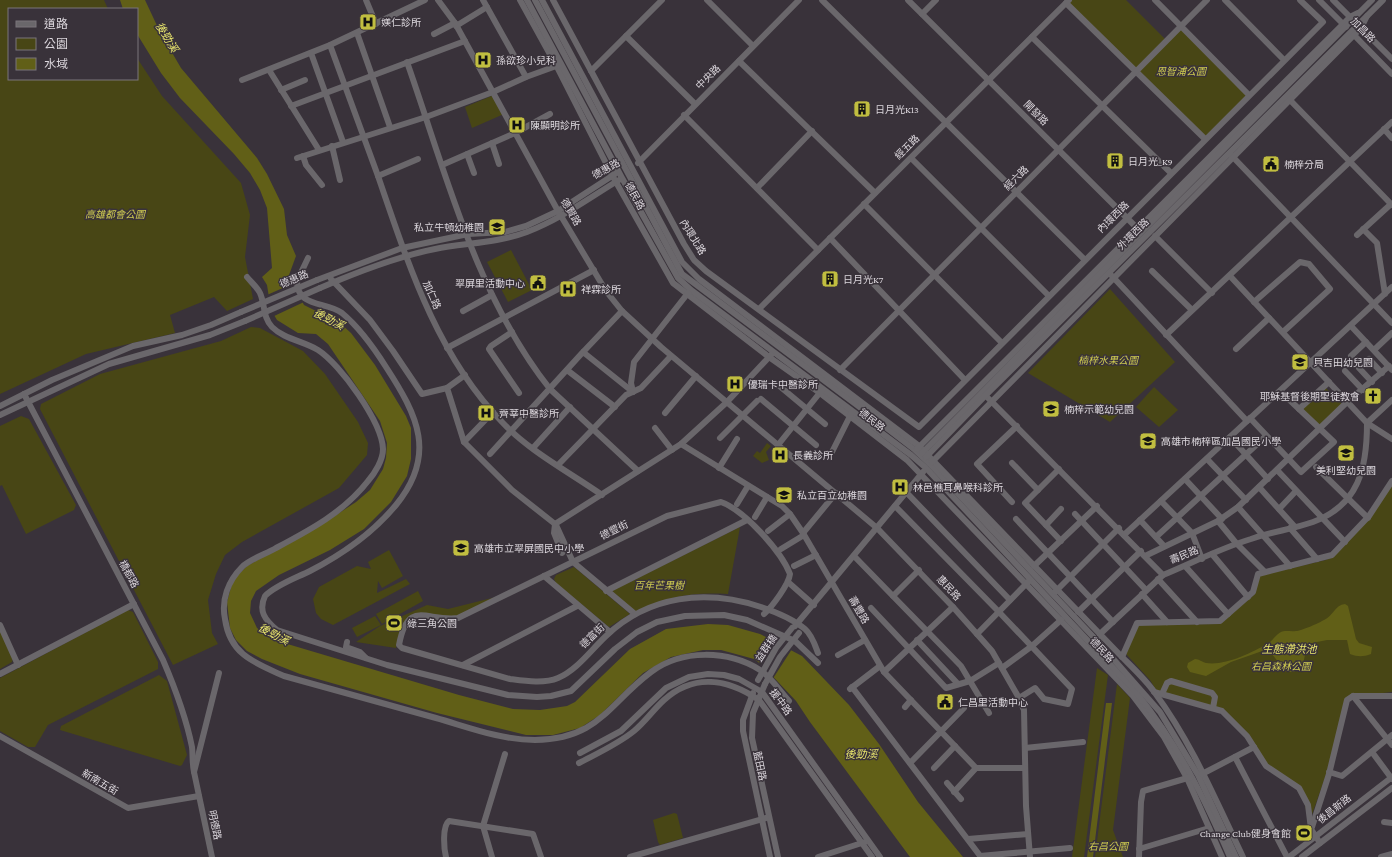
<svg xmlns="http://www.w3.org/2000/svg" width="1392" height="857" viewBox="0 0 1392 857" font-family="'Crimson Pro','Noto Sans TC',serif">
<rect width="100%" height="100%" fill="#39323a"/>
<!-- green -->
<g fill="#484615">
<path d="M0,0H104L108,9H9V79H137V58L162,96L241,183L250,215L245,257L253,299L227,311L214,297L170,315L175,333L86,354L0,394Z"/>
<path d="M1069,0H1126L1166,40L1181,26L1249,95L1205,139L1066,3Z"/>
<path d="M494,95L504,114L472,128L465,107Z"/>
<path d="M511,250L532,290L508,302L487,262Z"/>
<path d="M1110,289L1175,362L1110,422L1028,373Z"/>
<path d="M251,327L260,328L303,351L325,374L358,422L368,443L367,455L339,488L242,542L225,555L216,574L208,600L212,633L218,644L173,665L40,409L41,404L100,374L221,341Z"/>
<path d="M1154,387L1178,410L1159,427L1136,407Z"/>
<path d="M1325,387L1342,404L1320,426L1303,409Z"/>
<path d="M21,416L29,419L76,505L74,510L26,534L2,485L0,486V426Z"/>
<path d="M767,443L771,446L766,452L769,460L762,463L753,456L757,451L760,453Z"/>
<path d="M1392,484V692L1348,697L1327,772L1309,823L1304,801L1296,788L1263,763L1243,729L1219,710L1158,693L1150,680L1126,654L1136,625L1220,624L1255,594L1258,576L1326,560L1334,556Z"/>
<path d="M740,527L728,594C691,592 669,596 636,612L612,591Z"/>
<path d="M389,550L403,576L382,588L378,581L377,593L406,579L410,584L333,625L321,619L316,613L313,599L319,587L357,566L371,569L368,562Z"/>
<path d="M574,567L630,614L609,627L556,583L554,579L556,575Z"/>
<path d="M418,591L423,601L382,624L376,614Z"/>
<path d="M500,596L458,618L421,614L405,621L401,626L396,648L356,642L380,626L427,605L448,609Z"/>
<path d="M128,610L133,612L158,662V669L48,725L35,747H28L0,731V678Z"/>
<path d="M375,616L381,625L357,637L352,628Z"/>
<path d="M0,629L13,658L12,662L0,669Z"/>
<path d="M1097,668L1108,675L1084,857H1072Z"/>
<path d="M159,675L167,681L187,755L182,765L180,766L60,730L61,726Z"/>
<path d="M1117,684L1130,698L1113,830L1123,857H1095Z"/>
<path d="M674,813L677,814L683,838L660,845L658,842L653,820Z"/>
</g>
<!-- water -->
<g fill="#615f17">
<path d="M120,0H145L160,32L181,68L257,158L267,174L284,209L287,235L296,256L289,275L290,279L304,305L340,323L351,333L375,365L406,416L411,428V459L407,476L391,502L364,529L330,550L279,575L256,591L251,601L250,613L257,628L274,640L459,695L513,709L540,710L567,706L575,702L630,649L666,629L708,624L728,625L760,634L802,656L849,705L879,744L918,802L963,857H910L810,722L796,701L762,665L754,659L721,650H703L671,657L643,673L600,715L580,728L553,735H526L437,713L300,674L262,659L247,651L236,640L230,628L227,602L233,580L247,566L321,525L356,502L370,490L383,469L386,458L387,443L380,421L328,344L316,334L298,333L277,320L271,310L267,285L262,277L272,268L267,208L260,190L250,173L234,154L180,98L161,73L137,34V9H123Z"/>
<path d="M1345,604L1348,606L1356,639L1359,643L1372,647L1371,654C1363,657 1358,657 1350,654L1347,640H1327L1307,644L1303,665L1294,672H1286L1268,649L1231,662L1206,676L1190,672L1187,667L1188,663L1195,659C1199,659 1202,662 1206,663C1225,666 1251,653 1267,644C1273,641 1275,635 1281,632C1285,630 1291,632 1296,631C1301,631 1319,623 1324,620C1333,616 1335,605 1345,604Z"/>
<path d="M1106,703H1112L1093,857H1087Z"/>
</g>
<!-- pier -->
<g fill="#39323a">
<path d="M294,283L304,302L272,317L266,300L267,295Z"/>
<path d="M775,640L792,649L772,680L759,666Z"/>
</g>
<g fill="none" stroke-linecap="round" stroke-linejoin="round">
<!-- minor -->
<g stroke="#6a676b" stroke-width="6">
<path d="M366,0L376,24"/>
<path d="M438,0L455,23L558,211L606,291L622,311L661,347L877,528L953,607L992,651L1019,698L1024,710L1026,806L1030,857"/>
<path d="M483,0L526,77"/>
<path d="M520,0L557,67L612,175L673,283L769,357L820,393L907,460L1026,584L1133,696L1164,737L1187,778L1222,857"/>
<path d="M527,0L622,178L678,278L691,290L911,455L926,468L1136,692C1178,745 1203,795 1230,857"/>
<path d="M535,0L682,274L857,405L915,450L930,464L1100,644L1160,712L1198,775L1236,857"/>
<path d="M542,0L682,262L699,279L919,446L1122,657C1133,668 1146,680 1155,693C1192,743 1216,801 1243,857"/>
<path d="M553,0L684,244L694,260L706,271L919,427L1323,22L1300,0"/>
<path d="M707,0L753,46"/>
<path d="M822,0L1085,260"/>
<path d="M908,0L1139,230"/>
<path d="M1155,0L1249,95"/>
<path d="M1225,0L1284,60"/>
<path d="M1319,0L1346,27"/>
<path d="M1333,0L1353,20"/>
<path d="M1066,3L1205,139"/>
<path d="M922,14L936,0"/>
<path d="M456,26L487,7"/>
<path d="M1360,27L1392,59"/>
<path d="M357,33L390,127"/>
<path d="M434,34L455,23"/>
<path d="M1353,34L1392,74"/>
<path d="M626,36L695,104"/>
<path d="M1032,37L1171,173"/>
<path d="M330,45C346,89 362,132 378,176C408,263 436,354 502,422C529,451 569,472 602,495"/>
<path d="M311,53L343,142"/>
<path d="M739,61L875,193"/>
<path d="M407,62C446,173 476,296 550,389L638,471"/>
<path d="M269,70L319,150"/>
<path d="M591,71L662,0"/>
<path d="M242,80L330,45L425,0"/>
<path d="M281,90L305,80"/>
<path d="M1288,98L1392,205"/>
<path d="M291,106L465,41"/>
<path d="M684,115L818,250"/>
<path d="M1384,129L1392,138"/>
<path d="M492,143L499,164"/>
<path d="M332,146L340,180"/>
<path d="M467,154L474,173"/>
<path d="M1231,155L1392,323"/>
<path d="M303,156L306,165L322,185"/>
<path d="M297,158L426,117L493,92L526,77L559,65"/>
<path d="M911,158L1049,296"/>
<path d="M638,163L799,0"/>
<path d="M442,165L515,133L550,114"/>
<path d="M378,176L418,159"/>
<path d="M757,188L812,131"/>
<path d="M864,204L1002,343"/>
<path d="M1363,229L1377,243L1385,294"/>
<path d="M1357,235L1391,204"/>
<path d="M1155,236L1212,293"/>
<path d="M830,238L965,380"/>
<path d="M308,258L297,281C297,308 326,301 342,313C360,328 374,348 386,367C418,416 437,455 396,505C372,534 343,554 310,571C296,578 276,585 265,596C258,611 265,620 277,630L387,665L508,695L537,697L551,696L571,691L615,649L637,632L657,622L685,616L724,615L747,620L795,641L818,663"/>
<path d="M1152,271L1192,310"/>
<path d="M1112,276L1247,421"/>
<path d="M1230,276L1367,423L1392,439"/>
<path d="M247,277C251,282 257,287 260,293C265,304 263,318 272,327C284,339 303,341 318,350C340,364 382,422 383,449C383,460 375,473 368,481C344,512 310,530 276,548C266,554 250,559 242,567C228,581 221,600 225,619C230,655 255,663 284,676C335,690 385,704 436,718C468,727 501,740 535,740C599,739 608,704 651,672C682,649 728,650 760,670C771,677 780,691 789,701"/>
<path d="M331,279L370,320L393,351L422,394L447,388"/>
<path d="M317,280L402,248L468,234L505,232L526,226L558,211L615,174"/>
<path d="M320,288C357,272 395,257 435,249C465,243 498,243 527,232C561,219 589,198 619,180"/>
<path d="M1254,302L1300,262L1309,264L1330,289L1283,332"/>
<path d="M759,309L1069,0"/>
<path d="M463,311L492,295"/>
<path d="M1351,326L1392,370"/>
<path d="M512,332L491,346L489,349L519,393"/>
<path d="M1166,335L1392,122"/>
<path d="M447,348L594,270"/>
<path d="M1236,349L1269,318"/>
<path d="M1374,350L1392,333"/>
<path d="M584,351L622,311"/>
<path d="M1351,356L1366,342"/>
<path d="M1369,359L1382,373"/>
<path d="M1359,368L1372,382"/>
<path d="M567,370L615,407"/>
<path d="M840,370L1207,0"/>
<path d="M1345,371L1363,390"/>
<path d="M465,375L447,388L464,442L512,490L555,524"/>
<path d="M777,384L825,424"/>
<path d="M633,392L631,383L634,362L688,293"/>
<path d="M24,394L163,660C175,688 186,717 192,747C193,755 192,763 194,772"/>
<path d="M988,398L1163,575C1192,563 1221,548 1251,539C1271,532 1293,529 1313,522C1359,505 1367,468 1367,423L1392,400"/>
<path d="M761,399L816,445"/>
<path d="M0,406L52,380L133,346L182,335L211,325L241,312"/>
<path d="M1299,409L1329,382"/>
<path d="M665,413L696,376"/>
<path d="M0,415L109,364L210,335L245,321"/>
<path d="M1250,418L1301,472L1334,442L1280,391"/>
<path d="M655,428L672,450"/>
<path d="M1230,437L1268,479"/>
<path d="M720,438L757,401"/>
<path d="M464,442L493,412"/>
<path d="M681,444L782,506L790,514L803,533L884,672L976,768H1025"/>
<path d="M778,445L822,390"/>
<path d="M533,448L570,407"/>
<path d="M917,449L1337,30L1350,17L1358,13"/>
<path d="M832,452L852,412"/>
<path d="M922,453L1372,0"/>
<path d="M490,454L583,352L633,392"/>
<path d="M926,457L986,395L1383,0"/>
<path d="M1207,459L1246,500"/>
<path d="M932,462L1361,28L1367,16"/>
<path d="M1012,463L1038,490"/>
<path d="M558,465L626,395L641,388L671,356"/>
<path d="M1316,467L1368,518"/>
<path d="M719,468L737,439"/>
<path d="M1059,469L1025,503L1061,541"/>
<path d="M1277,470L1345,542"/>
<path d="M1185,479L1222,519"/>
<path d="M1259,487L1295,527"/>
<path d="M906,492L1010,600"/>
<path d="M1161,501L1192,533L1202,559"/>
<path d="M1012,502L977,464L1017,426"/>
<path d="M737,504L748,486"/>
<path d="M895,506L999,612L1072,689L1068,704L1044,699L1035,688L1019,698"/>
<path d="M1238,507L1290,566"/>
<path d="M1279,509L1296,491"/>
<path d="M1075,514L1146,590"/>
<path d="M755,517L767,497"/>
<path d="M1016,519L1113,622"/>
<path d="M1140,520L1164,546"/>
<path d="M1218,521L1236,543L1265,572"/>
<path d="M556,525L573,562L635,614"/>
<path d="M1046,525L1061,509"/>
<path d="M1290,528L1317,559"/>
<path d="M768,531L790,514"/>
<path d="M803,533L836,493"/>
<path d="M1125,534L1392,287"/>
<path d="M1156,537L1266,436"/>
<path d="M781,549L804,535"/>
<path d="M562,553L554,533L555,524L681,444L727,402L771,355"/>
<path d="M1212,554L1248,597"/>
<path d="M854,556L961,666L989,713"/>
<path d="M1145,556L1218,521L1238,507L1346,403L1389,366"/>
<path d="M794,566L816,555"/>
<path d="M1034,566L1097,506"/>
<path d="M1185,566L1228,614"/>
<path d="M544,576L610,632"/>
<path d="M1158,579L1197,622"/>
<path d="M788,582L814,605"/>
<path d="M606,591L747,520"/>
<path d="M1055,592L1119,528"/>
<path d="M1142,594L1167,622"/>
<path d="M893,596L919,570"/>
<path d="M871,608L946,688L970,681L999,663"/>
<path d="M1078,612L1141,551"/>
<path d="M764,614C772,607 789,584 790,574C781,551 744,510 721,502L667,516L458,618C426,622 408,598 399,645L402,648L510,679C525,681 544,684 558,678C577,670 591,650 606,636C649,595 706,589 761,607C776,612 793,619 805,629C812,635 815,645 818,653"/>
<path d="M0,625L18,665"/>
<path d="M795,626L923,472"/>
<path d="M977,634L1029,581"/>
<path d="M1100,638V634L1163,575"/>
<path d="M917,640L958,684"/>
<path d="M347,642L346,647L360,652L366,658"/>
<path d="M838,655L865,640"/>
<path d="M1122,657L1137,623L1220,621L1253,592L1258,574L1332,555L1369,516L1392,481"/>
<path d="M463,665L577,606"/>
<path d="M1002,668L1032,646L1061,620"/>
<path d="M884,672L953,607"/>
<path d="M0,674L134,604"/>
<path d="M765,684L753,713L752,738L778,857"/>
<path d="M852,687L981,857"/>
<path d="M850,689L880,666"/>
<path d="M1154,692L1222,711L1247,736L1266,766L1299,788L1308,805L1311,829L1320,843"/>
<path d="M753,693L743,720V731L770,857"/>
<path d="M1162,694L1167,683L1171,681L1212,693L1215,697L1213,708"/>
<path d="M1353,696L1392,745"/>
<path d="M905,707L911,700"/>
<path d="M0,736L128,808L199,796"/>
<path d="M1025,748L1083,742"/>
<path d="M1372,752L1392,779"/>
<path d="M580,753L621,731L666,688L689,677L708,674L724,675L739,679L762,692L880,857"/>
<path d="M1235,757L1287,857"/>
<path d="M579,763C598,753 618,744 634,731C645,722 653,710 664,700C694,673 728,679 759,700L872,857"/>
<path d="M910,763L964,708"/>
<path d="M934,768L955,746"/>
<path d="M1329,772L1342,776L1392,735"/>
<path d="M1202,774L1254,747"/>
<path d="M947,783L961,799"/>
<path d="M954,792L976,768"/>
<path d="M1384,822L1392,823"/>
<path d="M483,826L505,754"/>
<path d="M483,826L492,857"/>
<path d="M1312,827L1329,774L1347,700L1353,696H1392"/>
<path d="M968,839L1028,834"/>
<path d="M1139,849L1209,828"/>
<path d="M980,856L1070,848"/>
<path d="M212,857L194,772L219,673"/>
<path d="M446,857C444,849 442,826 449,821L533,834L541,857"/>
<path d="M630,857L766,818"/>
<path d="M818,857L865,842"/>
<path d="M1139,857L1141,802L1143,791L1191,777"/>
<path d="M1289,857L1392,777"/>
<path d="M1302,857L1392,788"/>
<path d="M1381,857L1392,854"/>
</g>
<!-- minor-bridge -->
<g stroke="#6a676b" stroke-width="6">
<path d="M241,312L317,280"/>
<path d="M245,321L320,288"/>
<path d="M758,680L776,648L792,628"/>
<path d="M765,684L780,657L799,633"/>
</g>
</g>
<!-- icons -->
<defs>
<g id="hospital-square" transform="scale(0.9)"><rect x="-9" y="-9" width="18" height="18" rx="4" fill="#c1be40" stroke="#39323a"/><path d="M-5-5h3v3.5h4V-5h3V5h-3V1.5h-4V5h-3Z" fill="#111"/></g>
<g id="building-square" transform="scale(0.9)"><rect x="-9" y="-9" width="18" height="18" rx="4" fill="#c1be40" stroke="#39323a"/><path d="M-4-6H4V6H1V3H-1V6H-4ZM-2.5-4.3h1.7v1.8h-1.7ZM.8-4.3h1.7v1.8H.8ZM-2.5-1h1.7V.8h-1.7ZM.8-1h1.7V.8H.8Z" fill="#111"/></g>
<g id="civic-square" transform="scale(0.9)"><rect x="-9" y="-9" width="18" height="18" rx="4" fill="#c1be40" stroke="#39323a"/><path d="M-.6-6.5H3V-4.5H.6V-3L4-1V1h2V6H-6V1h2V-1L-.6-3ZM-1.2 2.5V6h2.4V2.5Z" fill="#111"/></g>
<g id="school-square" transform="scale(0.9)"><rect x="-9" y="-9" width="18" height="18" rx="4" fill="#c1be40" stroke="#39323a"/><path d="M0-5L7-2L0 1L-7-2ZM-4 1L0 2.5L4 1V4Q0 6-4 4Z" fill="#111"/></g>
<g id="church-square" transform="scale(0.9)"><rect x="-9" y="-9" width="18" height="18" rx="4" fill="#c1be40" stroke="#39323a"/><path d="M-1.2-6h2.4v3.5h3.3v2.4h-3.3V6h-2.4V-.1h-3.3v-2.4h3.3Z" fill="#111"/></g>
<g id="stadium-square" transform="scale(0.9)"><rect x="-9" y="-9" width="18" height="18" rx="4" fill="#c1be40" stroke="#39323a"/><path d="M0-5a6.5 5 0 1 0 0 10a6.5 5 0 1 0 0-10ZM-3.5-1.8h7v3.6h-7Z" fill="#111"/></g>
</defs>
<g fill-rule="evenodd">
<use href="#hospital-square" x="368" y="22"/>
<use href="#hospital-square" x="483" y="60"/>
<use href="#building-square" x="862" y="109"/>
<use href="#hospital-square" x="517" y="125"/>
<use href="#building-square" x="1115" y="161"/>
<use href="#civic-square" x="1271" y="164"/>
<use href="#school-square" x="497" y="227"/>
<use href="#building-square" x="830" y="279"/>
<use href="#civic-square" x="538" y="283"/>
<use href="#hospital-square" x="568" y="289"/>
<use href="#school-square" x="1300" y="362"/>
<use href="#hospital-square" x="735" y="384"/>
<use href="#church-square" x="1373" y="396"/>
<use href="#school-square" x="1051" y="409"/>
<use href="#hospital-square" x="486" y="413"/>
<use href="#school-square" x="1148" y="441"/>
<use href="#school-square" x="1346" y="453"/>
<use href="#hospital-square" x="780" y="455"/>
<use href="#hospital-square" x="900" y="487"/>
<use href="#school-square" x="784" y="495"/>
<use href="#school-square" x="461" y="548"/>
<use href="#stadium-square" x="394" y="623"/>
<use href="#civic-square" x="945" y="702"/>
<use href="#stadium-square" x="1304" y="833"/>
</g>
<g text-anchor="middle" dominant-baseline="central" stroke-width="3" stroke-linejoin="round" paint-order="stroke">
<!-- poi labels -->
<g font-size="10" fill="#dcd7dd" stroke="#39323a" text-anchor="start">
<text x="381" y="22">媄仁診所</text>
<text x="496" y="60">孫欲珍小兒科</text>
<text x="875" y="109">日月光K13</text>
<text x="530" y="125">陳顯明診所</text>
<text x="1128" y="161">日月光_K9</text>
<text x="1284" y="164">楠梓分局</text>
<text x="484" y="227" text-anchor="end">私立牛頓幼稚園</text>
<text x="843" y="279">日月光K7</text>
<text x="525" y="283" text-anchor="end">翠屏里活動中心</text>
<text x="581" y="289">祥霖診所</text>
<text x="1313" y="362">貝吉田幼兒園</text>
<text x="748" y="384">優瑞卡中醫診所</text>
<text x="1360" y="396" text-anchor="end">耶穌基督後期聖徒教會</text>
<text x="1064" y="409">楠梓示範幼兒園</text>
<text x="499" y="413">薺莘中醫診所</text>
<text x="1161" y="441">高雄市楠梓區加昌國民小學</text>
<text x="793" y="455">長義診所</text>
<text x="1346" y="470" text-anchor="middle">美利堅幼兒園</text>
<text x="913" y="487">林邑樵耳鼻喉科診所</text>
<text x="797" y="495">私立百立幼稚園</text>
<text x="474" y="548">高雄市立翠屏國民中小學</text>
<text x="407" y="623">綠三角公園</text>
<text x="958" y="702">仁昌里活動中心</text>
<text x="1291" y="833" text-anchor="end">Change Club健身會館</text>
</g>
<!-- street labels -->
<g font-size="10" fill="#dcd7dd" stroke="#39323a">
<text transform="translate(1363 30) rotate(45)">加昌路</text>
<text transform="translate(708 77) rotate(-45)">中央路</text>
<text transform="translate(1036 113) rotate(45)">開發路</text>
<text transform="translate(907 147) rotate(-45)">經五路</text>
<text transform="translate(606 169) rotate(-29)">德惠路</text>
<text transform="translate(1016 178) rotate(-45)">經六路</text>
<text transform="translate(635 196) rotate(61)">德民路</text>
<text transform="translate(571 212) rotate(60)">德賢路</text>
<text transform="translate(1113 217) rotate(-45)">內環西路</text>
<text transform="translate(1133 234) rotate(-45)">外環西路</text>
<text transform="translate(693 237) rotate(58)">內環北路</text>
<text transform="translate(294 279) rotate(-23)">德惠路</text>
<text transform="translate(432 295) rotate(66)">加仁路</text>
<text transform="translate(872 420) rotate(38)">德民路</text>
<text transform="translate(614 530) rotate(-26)">德豐街</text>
<text transform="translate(1184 555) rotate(-22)">壽民路</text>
<text transform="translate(129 574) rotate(62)">橋都路</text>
<text transform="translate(949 588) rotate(47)">惠民路</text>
<text transform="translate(859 610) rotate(60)">壽豐路</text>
<text transform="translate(592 636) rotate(-44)">德富街</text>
<text transform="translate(766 648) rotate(-56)">益群橋</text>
<text transform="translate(1102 650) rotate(47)">德民路</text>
<text transform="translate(781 702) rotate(54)">援中路</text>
<text transform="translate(760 766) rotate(78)">藍田路</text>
<text transform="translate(100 782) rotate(30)">新南五街</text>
<text transform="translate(1334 809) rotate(-38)">後昌新路</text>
<text transform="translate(215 825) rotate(78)">明德路</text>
</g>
<!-- park labels -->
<g font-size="10" font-style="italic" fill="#cfcb50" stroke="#39323a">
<text x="1181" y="71">恩智浦公園</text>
<text x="115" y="214">高雄都會公園</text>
<text x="1108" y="360">楠梓水果公園</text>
<text x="659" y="585">百年芒果樹</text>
<text x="1281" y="666">右昌森林公園</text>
<text x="1108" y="846">右昌公園</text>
</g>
<!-- water labels -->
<g font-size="11" font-style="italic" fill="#eae76d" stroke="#39323a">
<text transform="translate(167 37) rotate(59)">後勁溪</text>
<text transform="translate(329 319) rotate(27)">後勁溪</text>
<text transform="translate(274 634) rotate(28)">後勁溪</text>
<text x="1289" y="649">生態滯洪池</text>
<text x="861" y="754">後勁溪</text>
</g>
</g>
<!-- legend -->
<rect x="8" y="8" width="130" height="72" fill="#39323a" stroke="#7a747b"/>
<rect x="16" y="21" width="20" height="6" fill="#6a676b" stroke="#7a747b"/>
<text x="44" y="28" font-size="12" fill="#dcd7dd">道路</text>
<rect x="16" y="38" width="20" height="12" fill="#484615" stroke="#7a747b"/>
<text x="44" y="48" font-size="12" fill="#dcd7dd">公園</text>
<rect x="16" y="58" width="20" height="12" fill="#615f17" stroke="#7a747b"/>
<text x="44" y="68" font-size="12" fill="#dcd7dd">水域</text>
</svg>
